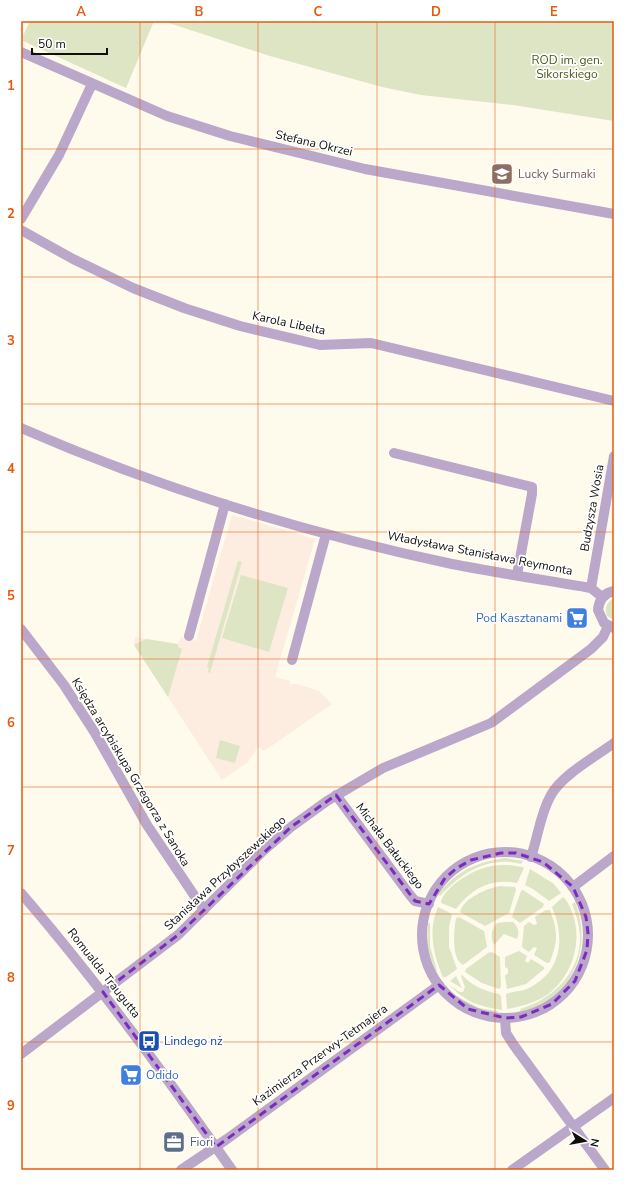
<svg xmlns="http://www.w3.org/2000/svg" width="635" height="1191" viewBox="0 0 635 1191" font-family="'Nunito Sans',sans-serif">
<rect width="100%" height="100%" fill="#fefaec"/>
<!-- education -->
<path fill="#fcede0" d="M232,515L315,539L275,677L290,681V684H297L319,691L332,704L264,751L258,747L248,762L222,780L134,645L135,637L178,644L181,637L196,641Z"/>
<!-- green -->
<g fill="#dde5c4">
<path d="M30,21H154L126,88L21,40Z"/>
<path d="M163,21H614V121L513,105L421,95L382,87L270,56Z"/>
<path d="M238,561L242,562L210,673L208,672L209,668L207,667Z"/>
<path d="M241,575L288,588L269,652L222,638Z"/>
<path d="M614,598V620L607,616C604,608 607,602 614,598Z"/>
<path d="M146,639L178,644V647L182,649L168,697L134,645Z"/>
<path d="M220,740L240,746L235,763L216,758Z"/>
<path d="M505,858L523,861L521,864C488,855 461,873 440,896L438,894C458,870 475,863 505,858Z"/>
<path d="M509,865L523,867L524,868L517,883C491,878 472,888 456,909L441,903C442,889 471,871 484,868C492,865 501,865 509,865Z"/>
<path d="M530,869L554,884L561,893L549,901L533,889L525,885Z"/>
<path d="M499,886L515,887L516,890L509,913L485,926L460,912C463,898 487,889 499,886Z"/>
<path d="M523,890L544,904L543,907L520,923L512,917L521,891Z"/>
<path d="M563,897C568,901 571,909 573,915C582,942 573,972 552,991C539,1002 523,1006 507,1009L506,994C513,991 520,992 527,989C561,973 566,939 552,907Z"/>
<path d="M575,902C594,949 571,1000 521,1013L520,1009C555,999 586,967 579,928C578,920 575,912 572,904Z"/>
<path d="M438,907L452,914L449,927V947L457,969L446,977H443C433,954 428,930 438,907Z"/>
<path d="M546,910H550C558,932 558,940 550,962L547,963L534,955L537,948L534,947L529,952L523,948L522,946L524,926L529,922L534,925L537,924L535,917Z"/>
<path d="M459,917L484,931L487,947L463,965C451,959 454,930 456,918Z"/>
<path d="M506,922H513C518,927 520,931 517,939L504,934L494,945C490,936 491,931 497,923Z"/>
<path d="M428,923H430V946L437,971L436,972L427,948Z"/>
<path d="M519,951L527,956L525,961L528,963L531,959L544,967V969L526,984L507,989L505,976L508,973V969L505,967V957Z"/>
<path d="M492,952L500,957V960L501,987L499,989L482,983L465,972L466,969L488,953Z"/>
<path d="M462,975C472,986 484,991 499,994L501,996L502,1010C478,1006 466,1002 449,985L460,992H463L465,987L461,976Z"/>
<path d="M456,976L462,988L450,981Z"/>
<path d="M451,993L479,1008L498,1011L497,1015C476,1012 468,1008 451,995Z"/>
</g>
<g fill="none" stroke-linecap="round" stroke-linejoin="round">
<!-- minor -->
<g stroke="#baa7c9" stroke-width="10">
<path d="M21,52L167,116L230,136L365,169L614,214"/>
<path d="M21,219L59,155L92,84"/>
<path d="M21,230L73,259L133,288L184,308L240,326L320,345L371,343L614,401"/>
<path d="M21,428C159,488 305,533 452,564C498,573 545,580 591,588L602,597"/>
<path d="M394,453L532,487V494L517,575"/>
<path d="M591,588L614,456"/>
<path d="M614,591C604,593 599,600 598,610L604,623L614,628"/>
<path d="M21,629L64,685L95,733L147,825L204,910"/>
<path d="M189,636L225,504"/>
<path d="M292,660L326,534"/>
<path d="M336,795L410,895L415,901L429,904"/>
<circle cx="505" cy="935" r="83"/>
<path d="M531,857C538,837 540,814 551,795C562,775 595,757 614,743"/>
<path d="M573,887L614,856"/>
<path d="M21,893C97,981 165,1075 232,1170"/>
<path d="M505,1018L506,1033L513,1044L605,1170"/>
<path d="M21,1054L178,935L263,851L291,827L327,801L383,768L491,723L591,649L603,637L608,626"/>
<path d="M181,1170L227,1139L439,985"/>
<path d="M512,1170L614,1098"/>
</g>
</g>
<!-- marked area -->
<path fill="none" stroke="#7b2cbf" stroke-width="3" stroke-dasharray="8 5" stroke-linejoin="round" d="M336,795L415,901L429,904L445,878L457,868L471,860L501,853H516L543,862L573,887L586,917L588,933L587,950L575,981L552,1004L521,1017L505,1018L468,1009L439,985L216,1147L103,992L178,935L291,827Z"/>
<!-- grid -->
<path fill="none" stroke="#e8590c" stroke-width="1" stroke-opacity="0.55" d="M140,21V1170M258,21V1170M377,21V1170M495,21V1170M21,149H614M21,277H614M21,404H614M21,532H614M21,659H614M21,787H614M21,914H614M21,1042H614"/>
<!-- icons -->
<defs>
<g id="school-square" transform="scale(1.15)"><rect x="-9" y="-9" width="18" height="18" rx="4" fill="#8d6e63" stroke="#fff"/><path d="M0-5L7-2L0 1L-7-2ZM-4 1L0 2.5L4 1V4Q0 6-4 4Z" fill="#fff"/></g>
<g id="supermarket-square" transform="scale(1.15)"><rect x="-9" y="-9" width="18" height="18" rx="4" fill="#3f7fe0" stroke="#fff"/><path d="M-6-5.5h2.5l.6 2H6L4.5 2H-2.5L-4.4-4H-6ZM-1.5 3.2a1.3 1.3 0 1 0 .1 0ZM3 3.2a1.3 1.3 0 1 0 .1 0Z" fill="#fff"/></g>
<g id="bus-square" transform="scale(1.15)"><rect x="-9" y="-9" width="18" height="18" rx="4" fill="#1a4fb4" stroke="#fff"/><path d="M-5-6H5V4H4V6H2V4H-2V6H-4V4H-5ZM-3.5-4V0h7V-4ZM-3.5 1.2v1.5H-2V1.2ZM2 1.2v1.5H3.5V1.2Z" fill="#fff"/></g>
<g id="office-square" transform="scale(1.15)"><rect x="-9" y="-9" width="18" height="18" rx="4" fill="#5c6f8a" stroke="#fff"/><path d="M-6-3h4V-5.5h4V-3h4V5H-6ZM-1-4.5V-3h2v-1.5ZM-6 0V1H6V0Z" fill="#fff"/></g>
</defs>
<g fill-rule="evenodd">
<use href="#school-square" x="502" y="174"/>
<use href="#supermarket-square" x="577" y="618"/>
<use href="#bus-square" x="149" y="1041"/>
<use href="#supermarket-square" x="131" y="1075"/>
<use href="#office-square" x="174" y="1142"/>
</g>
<g text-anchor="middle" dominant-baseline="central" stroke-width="3.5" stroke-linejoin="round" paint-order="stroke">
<!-- park labels -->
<g font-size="12" fill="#4f5a1c" stroke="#fff">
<text x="567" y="60">ROD im. gen.<tspan x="567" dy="14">Sikorskiego</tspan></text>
</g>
<!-- street labels -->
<g font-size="12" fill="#100f0a" stroke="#fff">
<text transform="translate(314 143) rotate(13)">Stefana Okrzei</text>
<text transform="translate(289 323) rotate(12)">Karola Libelta</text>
<text transform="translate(592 508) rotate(-80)">Budzysza Wosia</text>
<text transform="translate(480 553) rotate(11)">Władysława Stanisława Reymonta</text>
<text transform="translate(131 772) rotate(59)">Księdza arcybiskupa Grzegorza z Sanoka</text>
<text transform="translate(390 846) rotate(53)">Michała Bałuckiego</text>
<text transform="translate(225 873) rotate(-43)">Stanisława Przybyszewskiego</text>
<text transform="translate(104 973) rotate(52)">Romualda Traugutta</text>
<text transform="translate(320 1055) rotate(-36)">Kazimierza Przerwy-Tetmajera</text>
</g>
<!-- education labels -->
<g font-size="12" fill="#785e54" stroke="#fff" text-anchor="start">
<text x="518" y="174">Lucky Surmaki</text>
</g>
<!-- shop labels -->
<g font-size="12" fill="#366cbe" stroke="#fff" text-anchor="end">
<text x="562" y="618">Pod Kasztanami</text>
<text x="146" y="1075" text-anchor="start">Odido</text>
</g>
<!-- transit labels -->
<g font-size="12" fill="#164399" stroke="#fff" text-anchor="start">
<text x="164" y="1041">Lindego nż</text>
</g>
<!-- service labels -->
<g font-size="12" fill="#4e5e75" stroke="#fff" text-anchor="start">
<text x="190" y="1142">Fiori</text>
</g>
</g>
<!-- border -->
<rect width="635" height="1191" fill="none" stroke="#ffffff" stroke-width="44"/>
<!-- north arrow -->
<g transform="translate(585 1141) rotate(101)" stroke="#ffffff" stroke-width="3" paint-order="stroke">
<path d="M0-3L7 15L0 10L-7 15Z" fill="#100f0a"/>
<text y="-6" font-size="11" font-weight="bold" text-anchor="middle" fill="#100f0a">N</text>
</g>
<!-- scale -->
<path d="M32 48v6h75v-6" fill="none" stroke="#100f0a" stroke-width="2"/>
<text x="38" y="48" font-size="12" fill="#100f0a" stroke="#ffffff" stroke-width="3" paint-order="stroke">50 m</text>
<rect x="22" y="22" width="591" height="1147" fill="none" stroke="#e8590c" stroke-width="1.5"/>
<g font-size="13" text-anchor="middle" font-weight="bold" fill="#e8590c">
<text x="81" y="16">A</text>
<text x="199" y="16">B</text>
<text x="318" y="16">C</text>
<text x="436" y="16">D</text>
<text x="554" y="16">E</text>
<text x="11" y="90">1</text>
<text x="11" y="218">2</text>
<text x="11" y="345">3</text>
<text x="11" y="473">4</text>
<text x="11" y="600">5</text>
<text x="11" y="727">6</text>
<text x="11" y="855">7</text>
<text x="11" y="982">8</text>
<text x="11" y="1110">9</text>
</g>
</svg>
